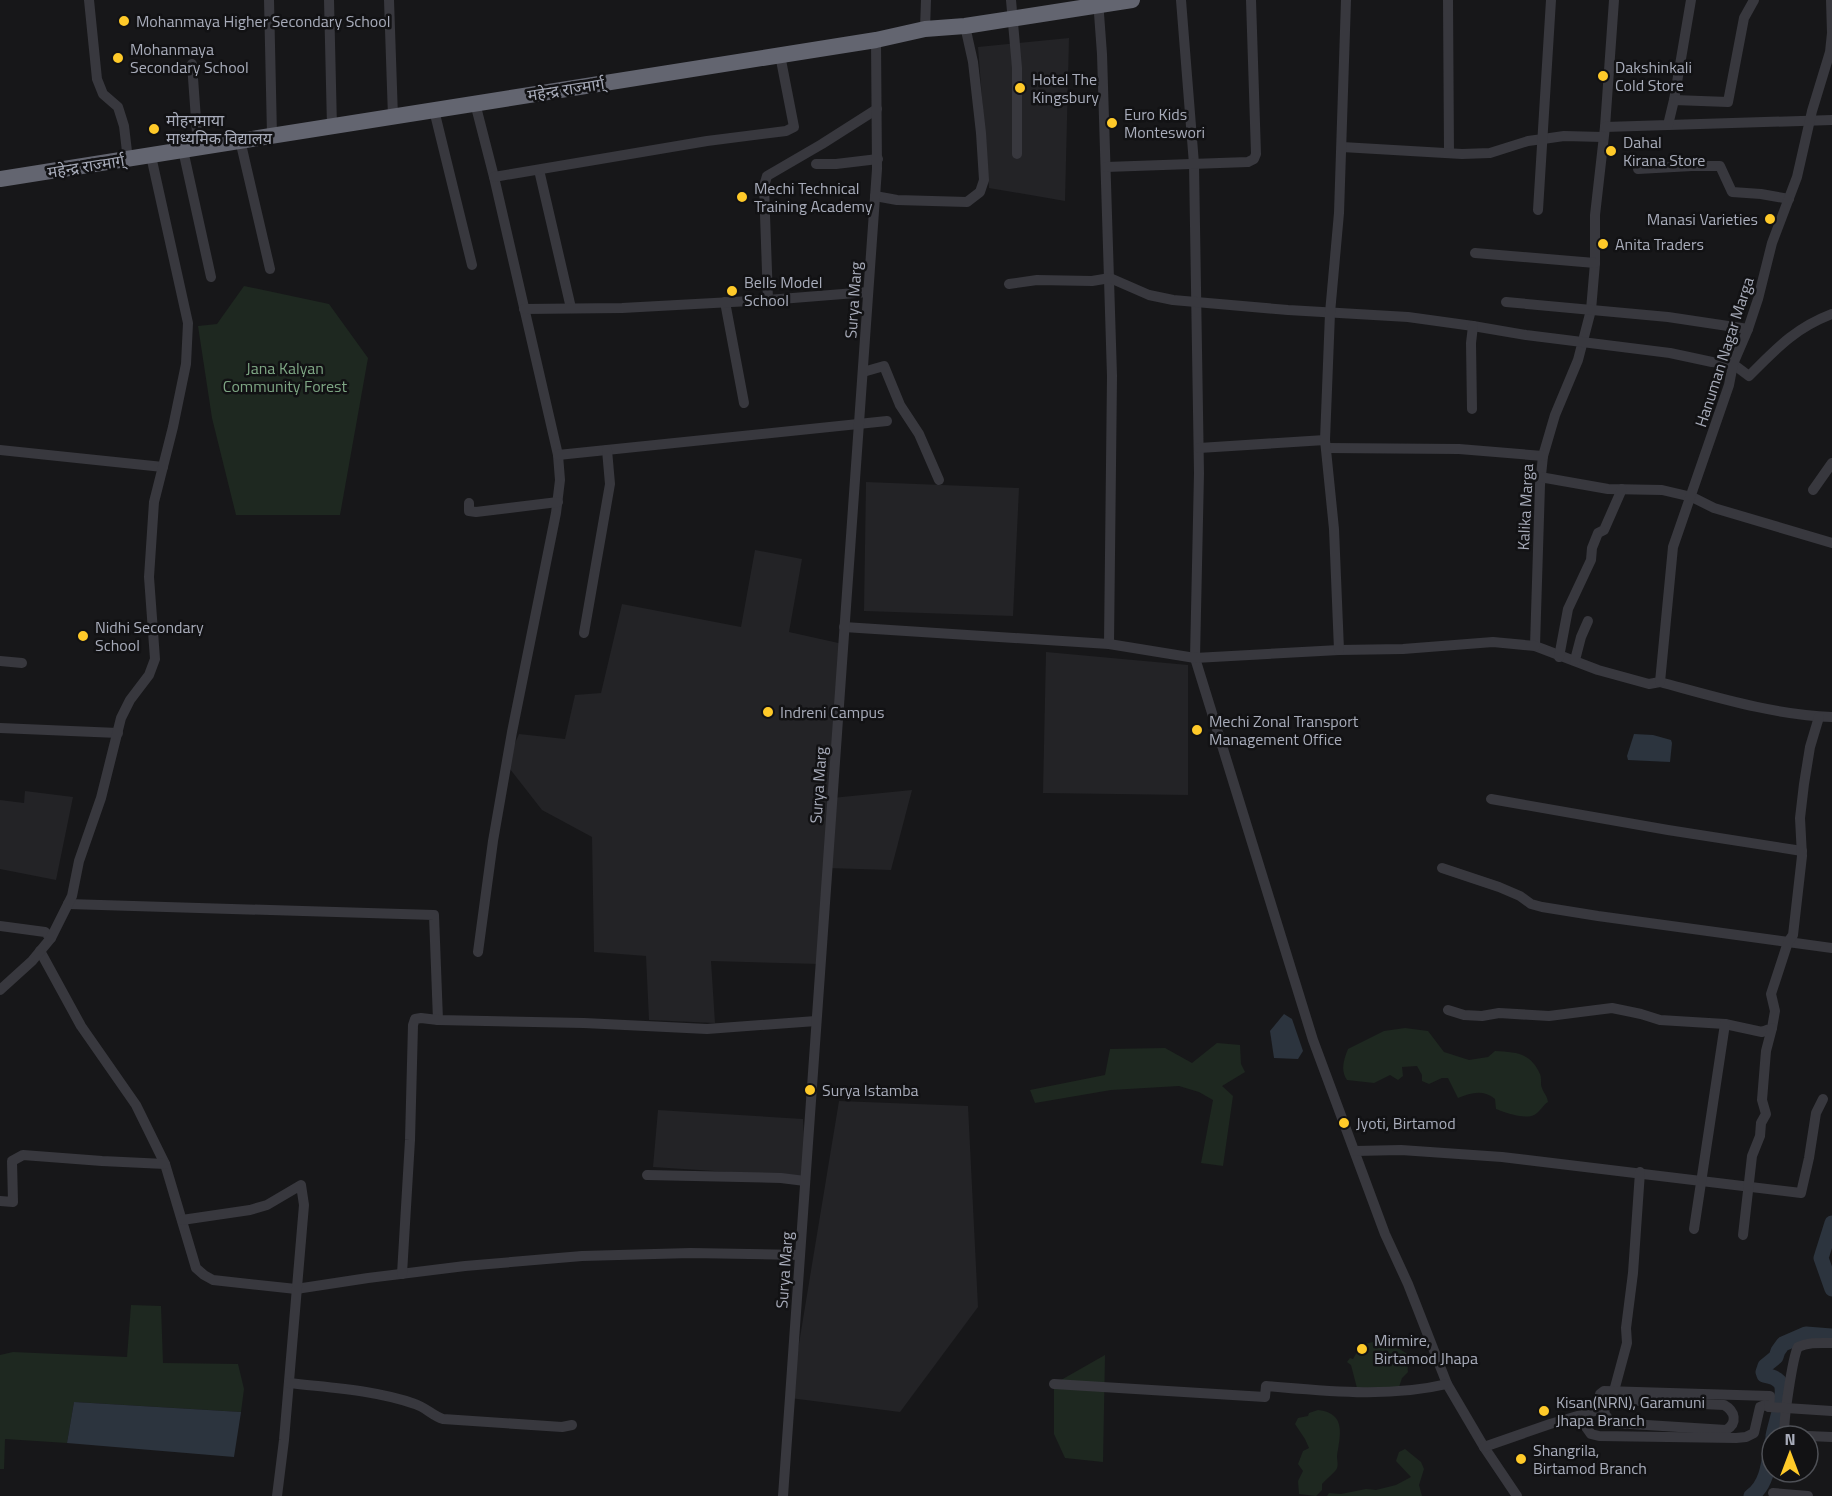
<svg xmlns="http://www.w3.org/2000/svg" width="1832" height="1496" viewBox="0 0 1832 1496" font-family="'Titillium Web','Noto Sans Devanagari',sans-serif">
<rect width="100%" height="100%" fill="#171719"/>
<!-- built -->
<g fill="#232326">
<path d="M1069,38L1065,201L989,188L978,47Z"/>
<path d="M866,482L1019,488L1013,616L864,611Z"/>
<path d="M755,550L802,559L789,632L843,644L832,798L912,790L891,870L827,868L820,964L711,961L715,1023L649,1020L646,956L594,952L592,837L542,810L506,764L519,734L565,739L575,695L601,693L622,604L741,627Z"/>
<path d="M1046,652L1188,665V795L1043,793Z"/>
<path d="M25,791L73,797L56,880L0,869V800L24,803Z"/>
<path d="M839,1101L968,1106L978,1307L900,1412L790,1398Z"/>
<path d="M658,1110L803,1119L806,1177L653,1167Z"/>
</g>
<!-- green -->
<g fill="#1e2820">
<path d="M244,286L329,304L368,358L340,515H236L212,418L198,326L217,324Z"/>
<path d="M1405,1028L1428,1031L1444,1052L1469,1060L1488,1057L1495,1051C1516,1052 1531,1053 1540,1074C1542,1079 1540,1084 1542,1088C1544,1094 1547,1095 1548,1102C1543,1105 1539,1113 1534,1115C1525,1120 1504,1112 1496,1109L1495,1099C1483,1089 1471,1093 1458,1098L1448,1078H1442L1429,1084L1422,1081V1075L1417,1066L1402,1067L1403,1076L1398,1080L1390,1075L1374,1083L1347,1080C1340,1070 1344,1059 1348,1049L1384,1031Z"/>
<path d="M1217,1043L1240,1045L1241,1064L1245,1072L1222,1086L1233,1096L1223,1166L1201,1163L1213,1100L1199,1092L1179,1086L1111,1090L1035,1103L1030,1090L1105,1075L1110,1049L1165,1048L1192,1063Z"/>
<path d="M131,1305L161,1306L163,1363L238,1364L244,1389L241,1412L74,1402L67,1443L5,1439L4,1469H0V1355L13,1352L127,1357Z"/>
<path d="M1373,1342L1382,1345H1393L1409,1355C1409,1362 1407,1366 1408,1372L1402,1378L1399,1387L1357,1388L1351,1365L1347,1362L1350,1358L1353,1359L1361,1345Z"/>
<path d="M1105,1355L1103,1462L1065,1458L1054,1434V1384Z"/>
<path d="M1318,1410C1347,1413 1340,1436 1337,1456C1337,1461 1339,1466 1336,1470C1332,1475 1326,1479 1322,1484V1490L1316,1496L1299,1494L1298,1481L1303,1471L1298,1464L1303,1451L1309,1448L1305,1439L1295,1424L1298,1418L1308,1416L1309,1413Z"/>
<path d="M1405,1449L1421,1462L1424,1469L1419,1485L1422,1496H1327L1329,1493L1341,1494L1366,1489L1376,1490L1396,1485L1411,1477L1396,1461L1399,1452Z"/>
</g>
<!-- water -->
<g fill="#2c343e">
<path d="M1634,734L1653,735L1671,740L1672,743L1670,762L1628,760L1627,756Z"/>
<path d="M1284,1014L1292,1019L1303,1051L1298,1059L1274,1058L1270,1031Z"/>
<path d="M74,1402L241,1412L234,1457L67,1443Z"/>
</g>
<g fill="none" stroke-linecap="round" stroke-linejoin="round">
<!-- river -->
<g stroke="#2c343e" stroke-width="15">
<path d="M1832,1223L1821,1258L1832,1289"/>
<path d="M1773,1436C1775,1424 1786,1395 1781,1384C1778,1378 1770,1376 1764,1375L1763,1372L1765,1366L1776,1357L1778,1351L1783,1344L1806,1334L1832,1336"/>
<path d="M1751,1496C1768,1485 1769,1460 1772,1441"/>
</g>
<!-- minor -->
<g stroke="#38383e" stroke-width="10">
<path d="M89,0L97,79L103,94L118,107L124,126L128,160"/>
<path d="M269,0L272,135"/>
<path d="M329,0L332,127"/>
<path d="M389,0L393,117"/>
<path d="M1011,0L1017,68V154"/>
<path d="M1098,0L1102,54L1112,376L1109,644"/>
<path d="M1181,0L1194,164L1199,473L1195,658L1313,1040L1385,1234L1408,1284L1447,1384L1484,1447L1517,1496"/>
<path d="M1448,0L1449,153"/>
<path d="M1614,0L1605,127L1595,215V263L1591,310L1578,360L1555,415L1543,456L1540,485L1535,646L1598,670L1649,684L1660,682C1716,697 1774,715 1832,717"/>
<path d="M1831,0L1832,33"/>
<path d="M925,29L926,0"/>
<path d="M192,64L198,147"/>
<path d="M1674,100L1691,0"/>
<path d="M475,103L494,177L558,455L560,480L556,513L512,732L493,841L478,952"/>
<path d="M434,110L472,265"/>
<path d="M1668,125L1832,120"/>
<path d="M1605,127L1668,125L1674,100L1728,102L1744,18L1754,0"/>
<path d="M240,140L270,269"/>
<path d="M1342,147L1462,154L1490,153L1528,141L1543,139L1564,136L1603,137"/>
<path d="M183,150L211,277"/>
<path d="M816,164H836L878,159"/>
<path d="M1106,167L1248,162L1254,159L1256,154L1251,0"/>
<path d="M1638,169L1692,166H1720L1732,192L1761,194L1789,199"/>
<path d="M539,170L571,308"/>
<path d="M494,177L707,141L786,131L794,127L780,55"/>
<path d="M875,196L897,200L967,202L980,192L984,180L981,133L973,62L965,26"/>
<path d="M1538,210L1551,0"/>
<path d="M1475,253L1595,263"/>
<path d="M1009,284L1037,280L1092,281L1110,278L1149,295L1173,300L1288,310L1408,317L1473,326L1526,335L1670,353L1712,362L1733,364L1749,376C1776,349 1795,328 1832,314"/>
<path d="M768,300L764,186L767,176L822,144L877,109"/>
<path d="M725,302L744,403"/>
<path d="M1506,302L1668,317L1748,329"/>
<path d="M524,309L622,308L768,300L868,292"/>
<path d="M863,372L884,366L900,405L919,434L939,480"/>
<path d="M1472,409L1471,343L1473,326"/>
<path d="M1199,448L1325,440"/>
<path d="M1326,448L1459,449L1543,456"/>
<path d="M0,450L163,467"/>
<path d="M558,455L887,421"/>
<path d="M1540,477L1608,489L1662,490L1692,497L1714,508L1832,543"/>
<path d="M1813,490L1832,463"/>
<path d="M469,503V511L476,512L558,502"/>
<path d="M844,627L1109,644L1195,658L1339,650L1403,649L1493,642L1535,646"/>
<path d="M584,633L610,484L607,450"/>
<path d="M1339,650L1334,529L1325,440L1330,313L1339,213L1346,0"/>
<path d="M1559,657L1568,609L1591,560L1592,548L1598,533L1604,530L1622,489"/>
<path d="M1575,660L1581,637L1588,621"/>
<path d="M0,661L22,663"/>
<path d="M1660,682L1673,547L1729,385L1733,364L1748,329L1758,299L1772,243L1797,177L1812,111L1830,52L1832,33"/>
<path d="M0,728L118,733"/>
<path d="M1491,799L1668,830L1802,851"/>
<path d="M1442,868L1499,887L1520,896L1531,904L1542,907L1598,916L1832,948"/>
<path d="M68,904L434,915L438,1020"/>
<path d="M0,926L45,932L51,938"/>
<path d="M40,951L81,1026L136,1105L165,1164L196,1268L204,1275L213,1280L296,1289L368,1278L465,1266L582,1256L691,1253L800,1255"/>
<path d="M0,990L32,961L51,938L72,896L79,861L101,798L121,718L130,700L149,675L155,659L149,577L154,502L173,427L186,364L188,323L151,156"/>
<path d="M1448,1010L1464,1015L1482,1016L1499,1013L1549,1016L1612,1008L1641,1014L1660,1020L1725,1024L1762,1032L1772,1028L1775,1011L1771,994L1788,942L1793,935L1802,856L1800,818L1804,784L1810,747L1819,717"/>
<path d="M1355,1151L1401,1150L1502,1157L1801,1193L1809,1158L1816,1113L1823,1099"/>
<path d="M647,1175L781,1178L805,1181"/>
<path d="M0,1201L13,1202L12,1161L23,1155L102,1161L165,1164"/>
<path d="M182,1220L250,1210L267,1205L301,1185L304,1205L284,1440L277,1496"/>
<path d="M1694,1229L1725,1024"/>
<path d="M1743,1235L1752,1156L1760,1136L1761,1123L1766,1114L1762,1100L1766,1051L1772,1028"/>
<path d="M402,1274L410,1140L413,1025L415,1019L421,1018L438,1020L584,1023L707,1029L816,1021"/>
<path d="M289,1383C331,1388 375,1390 415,1404C425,1407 433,1416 443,1419L562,1427L572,1425"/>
<path d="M1054,1384L1265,1397L1266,1386C1326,1391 1388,1398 1447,1384"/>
<path d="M1614,1391L1627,1343L1626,1328L1633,1273L1640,1172"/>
<path d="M1616,1400L1724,1405C1735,1411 1738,1423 1726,1430L1615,1423L1609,1420L1604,1413C1605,1405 1609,1402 1616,1400Z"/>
<path d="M1579,1417L1591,1434L1599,1436L1736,1438L1746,1437L1754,1433L1760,1407L1765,1405L1769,1407"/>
<path d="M1779,1434L1806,1436"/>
<path d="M1785,1435C1782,1425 1793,1356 1798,1347C1809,1342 1820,1343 1832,1343"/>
<path d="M1808,1436L1832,1437"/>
<path d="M1484,1447L1550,1424L1598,1410L1600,1394L1604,1391L1770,1396L1769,1407L1832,1411"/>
<path d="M1773,1493L1808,1496"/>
<path d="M783,1496L877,169L876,40"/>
</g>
<!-- highway -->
<path stroke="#636570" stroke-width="16" d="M0,179L876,40L925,29L965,26L1132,0"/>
</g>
<!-- markers -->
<g fill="#ffca29" stroke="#121214" stroke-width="2">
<circle cx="124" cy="21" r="6"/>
<circle cx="118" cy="58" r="6"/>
<circle cx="1603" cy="76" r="6"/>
<circle cx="1020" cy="88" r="6"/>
<circle cx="1112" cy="123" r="6"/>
<circle cx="154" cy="129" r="6"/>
<circle cx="1611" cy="151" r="6"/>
<circle cx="742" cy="197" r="6"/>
<circle cx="1770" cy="219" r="6"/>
<circle cx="1603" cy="244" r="6"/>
<circle cx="732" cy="291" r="6"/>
<circle cx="83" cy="636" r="6"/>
<circle cx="768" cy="712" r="6"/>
<circle cx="1197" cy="730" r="6"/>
<circle cx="810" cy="1090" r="6"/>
<circle cx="1344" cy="1123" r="6"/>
<circle cx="1362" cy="1349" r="6"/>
<circle cx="1544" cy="1411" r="6"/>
<circle cx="1521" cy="1459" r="6"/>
</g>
<g text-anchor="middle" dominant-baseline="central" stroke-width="5" stroke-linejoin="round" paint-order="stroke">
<!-- poi labels -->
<g font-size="16" fill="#a8acba" stroke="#121214" text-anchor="start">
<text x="136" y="21">Mohanmaya Higher Secondary School</text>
<text x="130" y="49">Mohanmaya<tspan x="130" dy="18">Secondary School</tspan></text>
<text x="1615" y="67">Dakshinkali<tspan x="1615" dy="18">Cold Store</tspan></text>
<text x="1032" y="79">Hotel The<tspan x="1032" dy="18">Kingsbury</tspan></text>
<text x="1124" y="114">Euro Kids<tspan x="1124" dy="18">Monteswori</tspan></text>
<text x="166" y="120">मोहनमाया<tspan x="166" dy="18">माध्यमिक विद्यालय</tspan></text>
<text x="1623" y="142">Dahal<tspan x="1623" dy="18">Kirana Store</tspan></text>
<text x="754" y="188">Mechi Technical<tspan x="754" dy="18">Training Academy</tspan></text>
<text x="1758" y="219" text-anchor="end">Manasi Varieties</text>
<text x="1615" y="244">Anita Traders</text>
<text x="744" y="282">Bells Model<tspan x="744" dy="18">School</tspan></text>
<text x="95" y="627">Nidhi Secondary<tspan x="95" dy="18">School</tspan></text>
<text x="780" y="712">Indreni Campus</text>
<text x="1209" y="721">Mechi Zonal Transport<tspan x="1209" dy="18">Management Office</tspan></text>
<text x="822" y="1090">Surya Istamba</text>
<text x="1356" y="1123">Jyoti, Birtamod</text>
<text x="1374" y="1340">Mirmire,<tspan x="1374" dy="18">Birtamod Jhapa</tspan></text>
<text x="1556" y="1402">Kisan(NRN), Garamuni<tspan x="1556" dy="18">Jhapa Branch</tspan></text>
<text x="1533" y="1450">Shangrila,<tspan x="1533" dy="18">Birtamod Branch</tspan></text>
</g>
<!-- street labels -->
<g font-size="16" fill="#a8acba" stroke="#121214">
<text transform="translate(566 89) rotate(-9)">महेन्द्र राज्मार्ग्</text>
<text transform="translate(86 166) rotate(-9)">महेन्द्र राज्मार्ग्</text>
<text transform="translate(853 300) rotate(-86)">Surya Marg</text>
<text transform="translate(1724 352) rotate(-72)">Hanuman Nagar Marga</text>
<text transform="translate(1525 507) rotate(-87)">Kalika Marga</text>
<text transform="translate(818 785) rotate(-86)">Surya Marg</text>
<text transform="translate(784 1270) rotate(-86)">Surya Marg</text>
</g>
<!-- park labels -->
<g font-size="16" fill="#7ea684" stroke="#121214">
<text x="285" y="368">Jana Kalyan<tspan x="285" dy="18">Community Forest</tspan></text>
</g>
</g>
<!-- north arrow -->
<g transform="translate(1790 1454)"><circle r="28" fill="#121214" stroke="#4e5056" stroke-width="1.5"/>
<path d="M0-4.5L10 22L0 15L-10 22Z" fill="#ffca29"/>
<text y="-9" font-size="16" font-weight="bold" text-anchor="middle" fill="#a8acba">N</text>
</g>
</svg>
